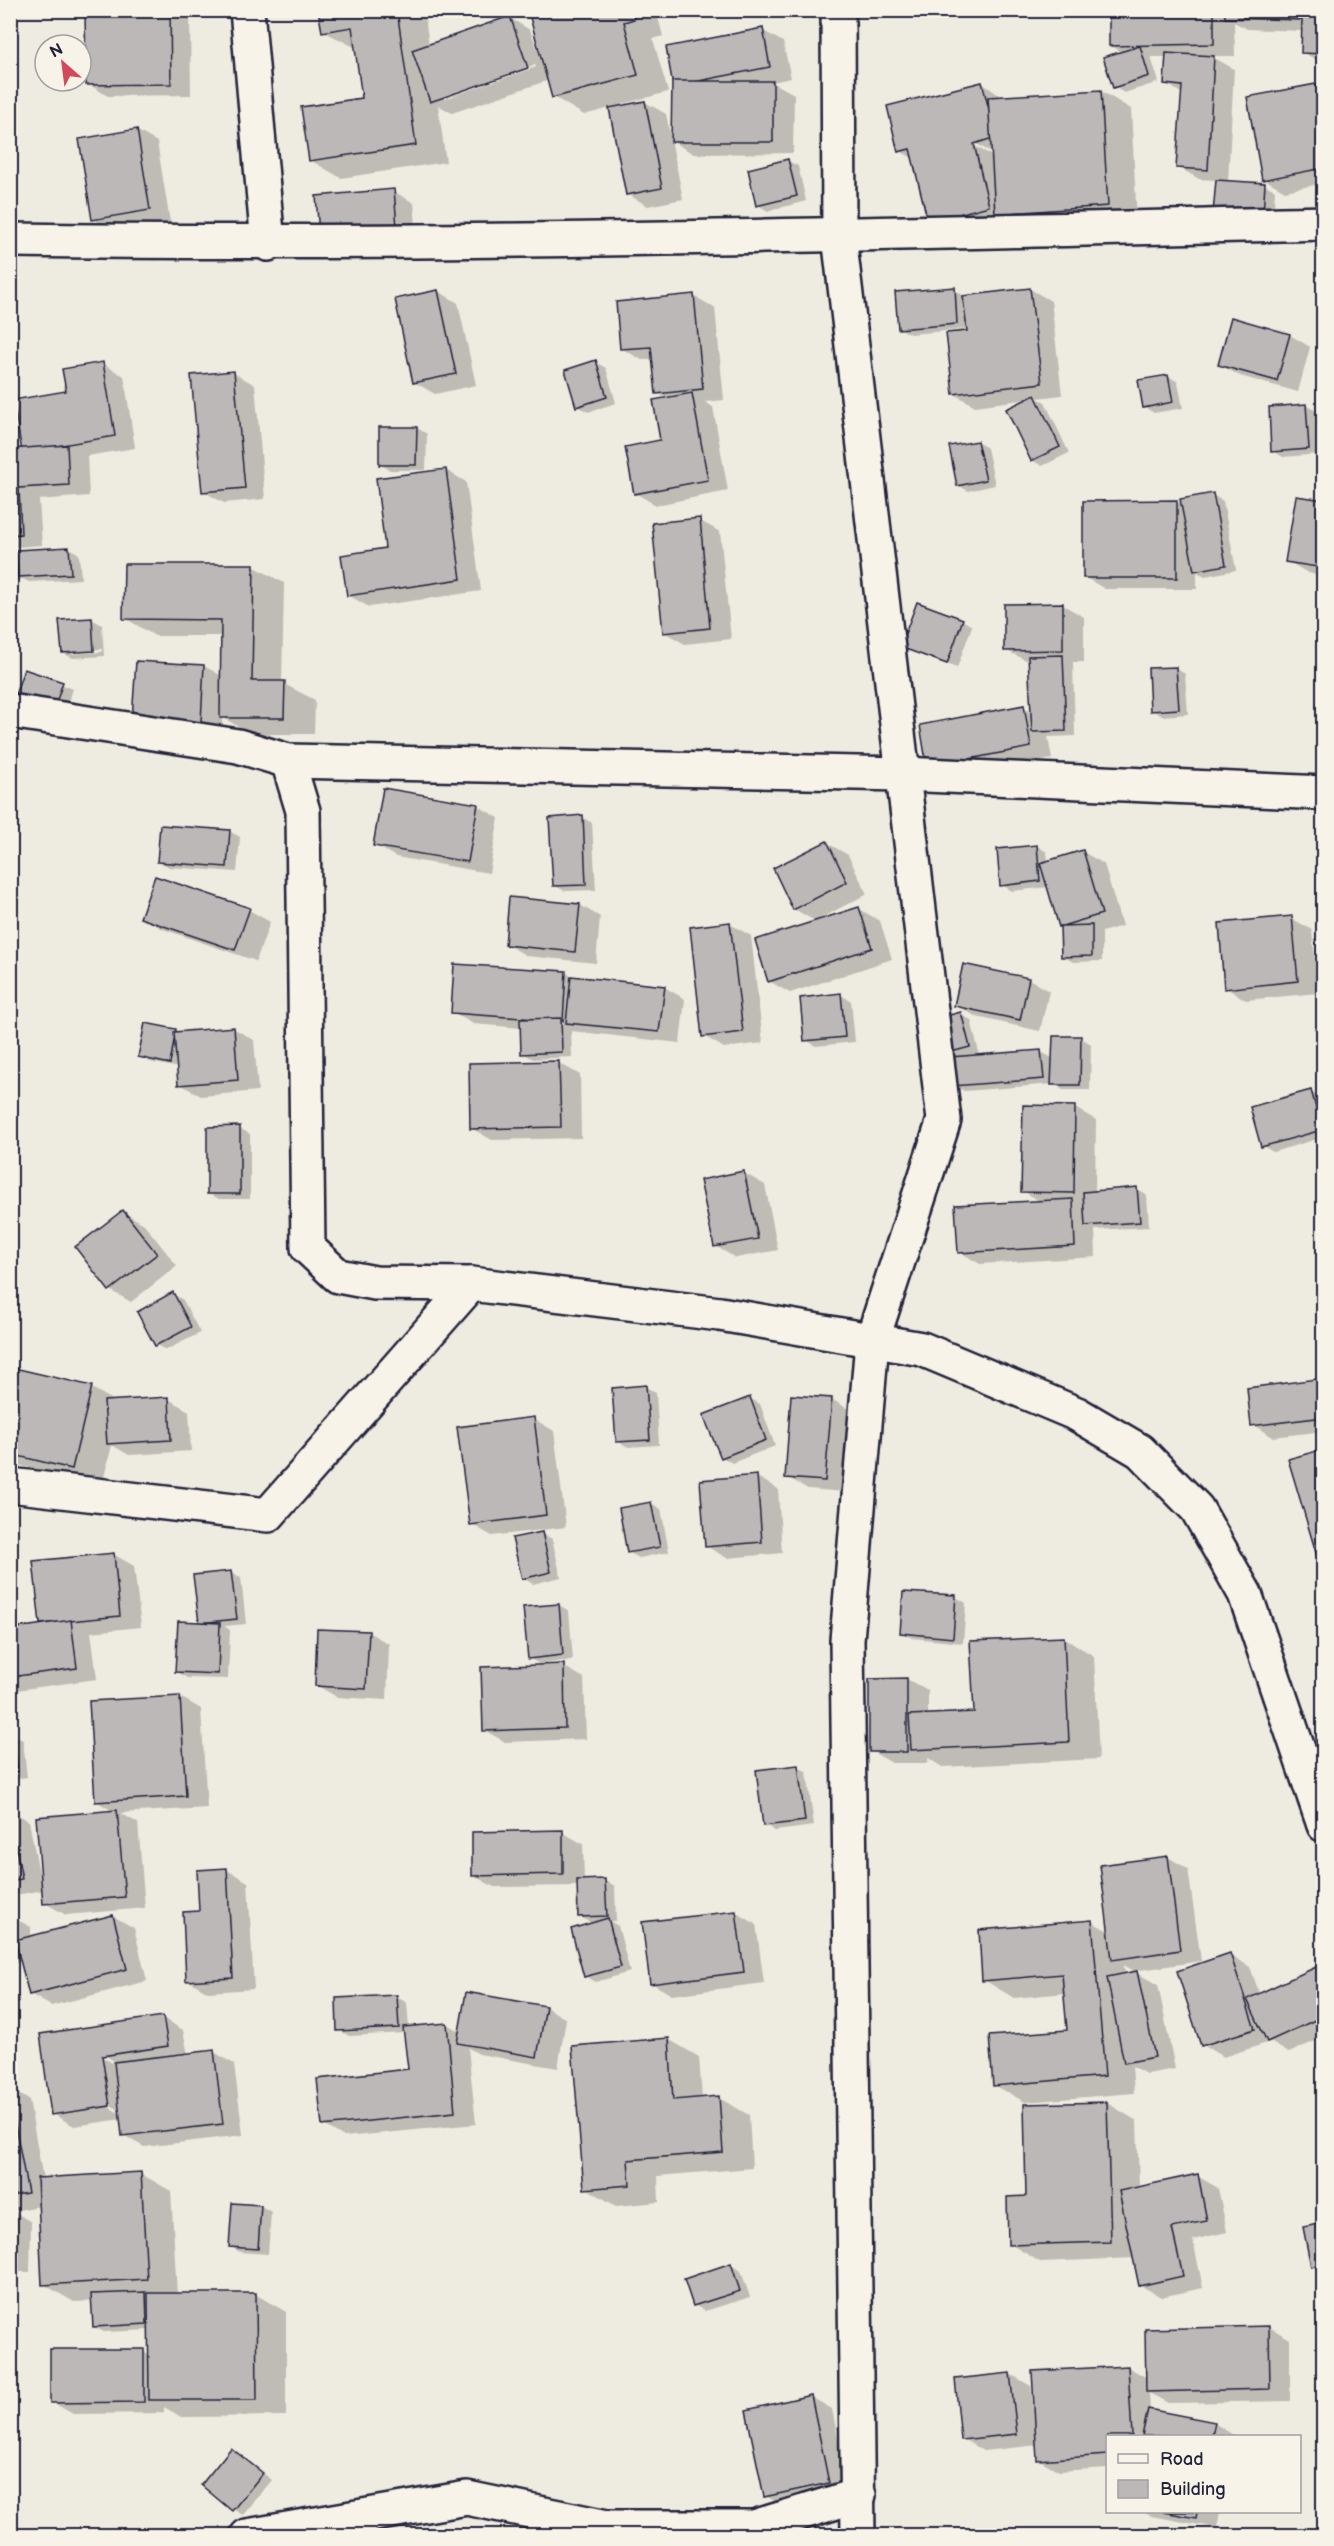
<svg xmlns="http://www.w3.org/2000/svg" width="1334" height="2546" viewBox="0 0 1334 2546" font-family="'Balsamiq Sans',sans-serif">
<rect width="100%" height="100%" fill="#eeebe1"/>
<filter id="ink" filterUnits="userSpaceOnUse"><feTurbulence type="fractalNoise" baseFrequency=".0167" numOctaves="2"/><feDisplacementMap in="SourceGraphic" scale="12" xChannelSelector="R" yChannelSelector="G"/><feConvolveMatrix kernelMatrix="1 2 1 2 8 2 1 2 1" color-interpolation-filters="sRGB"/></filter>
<g filter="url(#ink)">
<!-- shadow -->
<g fill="#0003" fill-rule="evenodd">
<path d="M86,10H183L190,14L191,95L108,96L88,84Z"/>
<path d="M320,10H424L429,45L510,18L530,30L540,56H542L530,10H656L663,36L653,39L668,92L622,104L623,107L645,102L666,114L683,199L648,206L627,194L610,108L584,115L554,97L549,80L452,113L438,105L446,162L341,178L310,160L364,99L356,48L323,31ZM535,65L536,67L444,99V96Z"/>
<path d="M1110,10H1324V64L1302,52L1303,31L1247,29L1234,22L1235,56H1211L1234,69L1228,182L1265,185L1275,190L1273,221L1217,180L1199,179L1178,167L1183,94L1165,83L1167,57H1151L1159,82L1124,93L1114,87L1123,53L1110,45Z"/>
<path d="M762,30L783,42L791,78L772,82L794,94L793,153L694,154L673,142L674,81Z"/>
<path d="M982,83L1003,98L1101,91L1131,109L1137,222L950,233L914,159L900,151ZM968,139L992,153V156L966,141Z"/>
<path d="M1316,85L1324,90V183L1285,191L1264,179Z"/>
<path d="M136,130L157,142L170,222L114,231L93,219Z"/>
<path d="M788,161L798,166L806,201L768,211L758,205Z"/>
<path d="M393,191L414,203L417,238L342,245Z"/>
<path d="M954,289L965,297L1030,289L1051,301L1062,395L1037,398L1045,402L1069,453L1042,466L1032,460L1028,399L975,406L954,394L968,329L910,334L899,328Z"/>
<path d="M438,291L458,303L476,385L435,394L414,382Z"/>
<path d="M694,296L715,308L724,400L705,402L713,407L728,491L656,505L635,493L662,441L668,399L657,393L654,360H642L621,348Z"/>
<path d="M1290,335L1310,347L1298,392L1240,376L1219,364Z"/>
<path d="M595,362L606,368L616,403L588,412L577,406Z"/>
<path d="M103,364L124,376L135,448L87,456L89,496L39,500L42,545L16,547L18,551L69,548L79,554L81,579L29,582L23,579L10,582V450L23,449L68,392Z"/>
<path d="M234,373L255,385L265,499L224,503L203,491Z"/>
<path d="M1168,376L1178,382L1183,408L1154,413L1144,407Z"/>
<path d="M1306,405L1316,411L1319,454L1283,457L1273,451Z"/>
<path d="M417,428L427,434L426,470H390L380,464Z"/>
<path d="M977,442L987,448L995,485L968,491L958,485Z"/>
<path d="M446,470L466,482L481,591L369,607L348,595L387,549Z"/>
<path d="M1212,495L1223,501L1236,570L1205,576L1197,572V589H1105L1084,577L1177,502L1183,505Z"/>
<path d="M1324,501V576L1308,573L1287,561Z"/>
<path d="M699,520L720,532L731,639L685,644L664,632Z"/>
<path d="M253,566L284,583L282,683L315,700L314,734H251L222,717V733L155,730L137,663L204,666L222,676V636H155L125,618Z"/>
<path d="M1063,605L1084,617V662H1073L1075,736L1048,737L1052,759L950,778L929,766L1023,707L1032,712L1030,662L1005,650Z"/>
<path d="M92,619L102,625L104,656L73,658L63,653ZM102,649V652L71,654V651Z"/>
<path d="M962,620L972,626L957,668L902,646Z"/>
<path d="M1175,668L1185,674L1188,714L1162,716L1152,710Z"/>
<path d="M25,671L73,689L63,717Z"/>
<path d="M384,790L478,806L499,818L489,873L396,857L375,845Z"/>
<path d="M582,817L592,823L596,890L565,891L555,886Z"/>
<path d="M229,831L240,837L237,872L169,867L159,861Z"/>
<path d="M827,843L848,855L867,894L815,921L794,909Z"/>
<path d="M1037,846L1047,852L1048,862L1083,852L1104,864L1122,926L1102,932V961L1073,962L1063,956L1062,927L1049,887L1012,891L1002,885Z"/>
<path d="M580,905L600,917L596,963L527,956L506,944Z"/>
<path d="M859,909L880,921L892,959L790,993L769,981Z"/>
<path d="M249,910L270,922L256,961L163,929L142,918Z"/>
<path d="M1291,918L1312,930L1318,993L1246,1000L1226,988Z"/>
<path d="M730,924L751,936L763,1043L724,1048L704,1036Z"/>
<path d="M456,966L566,973L576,978L664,987L685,999L680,1043L571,1031L572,1057L533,1059L523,1053L522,1028L473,1024L453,1012Z"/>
<path d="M1029,979L1049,991L1040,1031L977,1017L956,1005Z"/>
<path d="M841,995L851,1001L855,1042L816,1046L806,1040Z"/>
<path d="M960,1014L971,1020L979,1053L970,1057L1041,1052L1054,1059V1037L1081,1038L1091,1044L1090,1090H1063L1054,1084L964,1091L954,1085L941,1054Z"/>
<path d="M233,1028L254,1040L258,1091L201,1096L180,1084L179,1068L150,1062L140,1057L176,1030L181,1033Z"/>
<path d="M559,1063L580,1075L581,1138L492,1140L471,1128Z"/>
<path d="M1311,1092L1321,1098L1324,1137L1273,1152L1263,1146Z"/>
<path d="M1024,1107L1075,1108L1096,1120L1095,1192L1137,1189L1147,1195L1149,1227L1095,1230L1096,1257L980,1264L960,1252L1041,1202L1023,1191Z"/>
<path d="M239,1128L250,1134V1199H219L208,1193Z"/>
<path d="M744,1173L765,1185L778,1250L736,1258L715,1246Z"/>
<path d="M123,1212L144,1224L177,1266L131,1302L110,1290Z"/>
<path d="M173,1294L183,1300L200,1333L166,1350L156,1345Z"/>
<path d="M10,1369L92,1388L116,1402L168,1399L189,1411L191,1451L129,1455L112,1445L102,1485L10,1463Z"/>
<path d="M1324,1380V1431L1273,1437L1253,1425Z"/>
<path d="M646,1387L656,1393L659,1445L628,1447L617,1441Z"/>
<path d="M749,1398L760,1404L775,1446L732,1463L722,1457Z"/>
<path d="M831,1399L852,1411L846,1492L808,1489L787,1477Z"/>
<path d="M534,1419L554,1431L566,1527L492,1536L471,1524Z"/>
<path d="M757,1477L778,1489L782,1553L727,1558L706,1546Z"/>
<path d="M651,1503L661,1509L669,1552L639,1558L628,1552Z"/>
<path d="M541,1533L552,1539L561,1577L533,1584L523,1578Z"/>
<path d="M113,1554L134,1566L141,1627L91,1632L97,1679L10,1691V1599L17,1603L20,1629L41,1626L35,1563Z"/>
<path d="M231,1572L241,1578L246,1624L224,1626L230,1630L228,1679L187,1678L177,1672L200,1624Z"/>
<path d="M956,1597L966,1603L963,1643L912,1638L902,1633Z"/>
<path d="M559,1605L569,1611L573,1660L539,1664L529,1658Z"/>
<path d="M368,1632L389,1644L387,1700L337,1697L316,1685Z"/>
<path d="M1064,1638L1094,1656L1099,1759L942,1767L928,1758V1763H892L871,1751L907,1679L928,1691V1716L975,1713Z"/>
<path d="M563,1666L584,1678L586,1739L505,1742L484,1730Z"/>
<path d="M180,1697L201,1709L207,1808L120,1813L138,1823L145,1908L66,1915L45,1903L44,1890L10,1896V1810L29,1821L41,1883L114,1812L96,1801L90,1702Z"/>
<path d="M10,1734L23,1740L27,1777L10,1780Z"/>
<path d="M797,1766L807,1772L814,1826L775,1831L765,1825Z"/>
<path d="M562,1832L583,1844L584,1882L605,1881L615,1886L616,1921H610L618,1926L630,1972L596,1982L585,1976L598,1922H589L579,1916L578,1886L494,1887L473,1875Z"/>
<path d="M1168,1857L1188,1869L1201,1961L1134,1971L1124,1965L1125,1975L1137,1973L1158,1985L1175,2069L1146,2074L1132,2066L1134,2093L1025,2102L994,2085L1069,2031L1065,1993L1014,1998L984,1980L1092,1922L1110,1932Z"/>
<path d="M227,1870L248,1882L254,1989L208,1992L188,1980L201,1912Z"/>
<path d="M735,1912L756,1924L764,1983L672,1995L651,1983Z"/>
<path d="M10,1916L31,1927V1937L113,1916L134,1928L147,1981L51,2006L30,1994L22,1962H10Z"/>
<path d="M1230,1955L1250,1967L1260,1995L1316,1969L1324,1973V2037L1289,2053L1270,2042L1223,2057L1203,2045Z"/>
<path d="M397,1997L407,2003L409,2028L447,2024L460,2032L546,2007L566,2019L558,2068L479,2054L468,2048L476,2124L344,2137L324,2125L409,2071L405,2033L349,2036L339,2030Z"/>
<path d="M163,2018L183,2030L188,2055L214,2052L234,2064L243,2135L144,2147L123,2135L122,2119L74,2126L53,2114L41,2036ZM97,2051L116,2062V2065L95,2053ZM104,2101L121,2111V2114L103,2104Z"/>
<path d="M668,2039L699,2057L702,2099L719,2098L749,2115L752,2168L658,2176L659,2202L616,2206L586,2188Z"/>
<path d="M10,2089L29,2100L43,2179L141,2174L171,2191L177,2295L255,2294L286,2312V2416L181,2417L164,2407V2413L73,2414L52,2402L143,2351L150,2355V2330L104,2332L94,2327L93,2301L74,2302L43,2284L40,2206L13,2211L31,2222L30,2272H10Z"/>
<path d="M1107,2103L1137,2121L1139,2188L1197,2176L1218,2188L1227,2232L1193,2240L1203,2288L1161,2297L1140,2285L1135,2258L1040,2262L1010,2244L1028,2197Z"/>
<path d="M261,2206L271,2212L268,2254L240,2252L230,2246Z"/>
<path d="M1324,2225V2272L1312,2266Z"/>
<path d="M731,2265L741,2271L750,2297L705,2311L694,2305Z"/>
<path d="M1269,2327L1290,2339V2401L1168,2403L1149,2393L1150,2411L1214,2423L1235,2436H1108V2468L1059,2471L1038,2459V2445L983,2451L963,2439L1010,2374L1031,2386L1033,2409H1036L1128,2367L1147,2378Z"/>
<path d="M811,2397L832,2409L849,2494L786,2508L766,2496Z"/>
<path d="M232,2450L272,2480L243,2515L233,2509Z"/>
<path d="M1143,2512H1220L1217,2528L1151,2516Z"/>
</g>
<!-- building -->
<g fill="#bbb8b7" stroke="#22223b" stroke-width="1.5">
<path d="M85,10H170L171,84L86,85Z"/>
<path d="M318,10H397L416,145L309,161L301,107L362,98L352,27L322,32Z"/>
<path d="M528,10H632L634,19L624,22L638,75L552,98Z"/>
<path d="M1109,10H1214V44L1109,46Z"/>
<path d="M1225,10H1324V54L1301,53L1302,20L1225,18Z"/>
<path d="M510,16L528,68L430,102L412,50Z"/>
<path d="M763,28L770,67L673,86L666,47Z"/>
<path d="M1140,46L1149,76L1113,88L1103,57Z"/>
<path d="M1166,53L1214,56L1208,170L1176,168L1182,86L1164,84Z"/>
<path d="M672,81H773V142H671Z"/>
<path d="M982,82L996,137L974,144L989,206L928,222L910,149L898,152L887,106Z"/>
<path d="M1316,84L1324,126V168L1262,180L1247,97Z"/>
<path d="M1101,90L1108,206L995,214L988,97Z"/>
<path d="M645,101L662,188L626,195L609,108Z"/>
<path d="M137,129L150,210L92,220L79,139Z"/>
<path d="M788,159L797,196L756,206L748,169Z"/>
<path d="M1216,180L1265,183L1263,216L1213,213Z"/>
<path d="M394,189L397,227L319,234L316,196Z"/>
<path d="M955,287L957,324L898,329L895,292Z"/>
<path d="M1030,288L1042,383L953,394L946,333L967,331L963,296Z"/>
<path d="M438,290L456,374L413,383L395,299Z"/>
<path d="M694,294L703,389L656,394L651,347L620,349L616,302Z"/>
<path d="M1231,317L1290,334L1277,381L1218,365Z"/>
<path d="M596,360L607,397L576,407L565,370Z"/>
<path d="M103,362L115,436L22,452L13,400L66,391L62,369Z"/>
<path d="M234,371L245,488L202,492L191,375Z"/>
<path d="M1168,375L1173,402L1143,408L1138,380Z"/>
<path d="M692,393L708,480L634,494L625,447L660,440L653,400Z"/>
<path d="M1035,395L1060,447L1031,461L1006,409Z"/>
<path d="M1306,404L1309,449L1271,452L1269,407Z"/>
<path d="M379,427H417L416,465H379Z"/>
<path d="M977,441L986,480L957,486L949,446Z"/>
<path d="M67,445L69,485L19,488L21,534L10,535V449Z"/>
<path d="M446,469L461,579L347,596L341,555L385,548L376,478Z"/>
<path d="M1213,493L1226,565L1194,571L1180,499Z"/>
<path d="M1296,496L1324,500V568L1285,562Z"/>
<path d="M1177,500V578H1083V501Z"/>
<path d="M700,518L710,628L663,633L652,523Z"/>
<path d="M69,547L71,574L18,577L16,550Z"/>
<path d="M124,564H254L252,681H285L284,718H220L221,620L123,619Z"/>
<path d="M917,602L963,619L947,664L900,647Z"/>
<path d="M1063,603V650L1004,651V604Z"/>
<path d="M92,618L94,651L62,653L59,620Z"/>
<path d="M1063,655L1066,731L1032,732L1028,656Z"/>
<path d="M136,661L204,665L201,722L132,719Z"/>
<path d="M1176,667L1179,709L1150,711L1148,668Z"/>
<path d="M24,669L63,682L53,712L14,698Z"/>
<path d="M1024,705L1031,747L927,767L920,725Z"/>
<path d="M383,788L478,804L468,862L373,846Z"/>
<path d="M583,815L586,885L553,886L549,818Z"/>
<path d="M160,825L230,830L227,867L157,862Z"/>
<path d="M827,841L847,882L793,910L773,868Z"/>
<path d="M1037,845L1040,881L1000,886L997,849Z"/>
<path d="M1083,850L1102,914L1059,927L1040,863Z"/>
<path d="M155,876L250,908L235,950L140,918Z"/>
<path d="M509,897L580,904L575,952L505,945Z"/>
<path d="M859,907L872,948L768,982L755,940Z"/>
<path d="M1292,916L1298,981L1224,989L1219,923Z"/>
<path d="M730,922L743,1032L702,1037L690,927Z"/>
<path d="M1092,925V956L1061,957L1060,926Z"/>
<path d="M454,964L566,971L563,1021L451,1013Z"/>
<path d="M963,964L1029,978L1020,1020L954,1006Z"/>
<path d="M571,976L665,986L659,1032L566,1023Z"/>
<path d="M841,993L845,1037L804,1041L800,998Z"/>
<path d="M961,1012L970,1047L940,1055L931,1020Z"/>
<path d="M561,1018L562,1052L521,1054L520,1019Z"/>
<path d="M145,1023L176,1029L170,1064L138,1057Z"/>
<path d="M234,1027L238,1080L178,1085L174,1032Z"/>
<path d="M1053,1036H1081L1080,1085H1051Z"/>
<path d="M1041,1050L1044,1079L952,1086L950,1057Z"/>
<path d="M559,1061L561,1127L470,1129L469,1063Z"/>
<path d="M1311,1090L1322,1130L1261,1147L1250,1107Z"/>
<path d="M1023,1105L1075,1106L1074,1193L1021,1192Z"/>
<path d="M240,1126V1194H207V1127Z"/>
<path d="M744,1171L758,1239L714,1247L700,1180Z"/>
<path d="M1137,1187L1140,1222L1085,1226L1083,1192Z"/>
<path d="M1073,1199L1075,1246L958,1253L955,1205Z"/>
<path d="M123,1210L157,1254L109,1291L75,1247Z"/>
<path d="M173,1292L191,1327L155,1346L137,1312Z"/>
<path d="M10,1367L92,1386L72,1469L10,1454Z"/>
<path d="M1324,1378V1417L1251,1426L1247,1388Z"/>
<path d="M646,1385L650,1440L616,1442L612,1388Z"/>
<path d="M791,1395L832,1398L825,1481L785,1478Z"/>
<path d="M169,1397L171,1440L107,1444L104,1401Z"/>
<path d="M750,1397L766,1440L721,1458L703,1415Z"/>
<path d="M534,1417L546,1515L470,1525L457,1427Z"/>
<path d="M1324,1449V1554L1317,1556L1288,1459Z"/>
<path d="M757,1475L762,1542L705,1547L700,1480Z"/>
<path d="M651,1502L660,1547L627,1553L619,1508Z"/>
<path d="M542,1532L551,1572L522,1579L512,1538Z"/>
<path d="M114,1553L120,1616L40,1624L33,1561Z"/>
<path d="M231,1571L237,1619L199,1623L193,1575Z"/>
<path d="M903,1592L956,1595L953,1638L900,1633Z"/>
<path d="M559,1604L563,1655L528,1659L523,1607Z"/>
<path d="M71,1620L77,1668L10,1677V1629Z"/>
<path d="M178,1621L220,1623L218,1674L175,1672Z"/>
<path d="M317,1629L369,1631L366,1689L315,1686Z"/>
<path d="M1064,1637L1069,1742L911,1750L909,1715L974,1712L970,1641Z"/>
<path d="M564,1664L565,1728L483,1731L481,1667Z"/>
<path d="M907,1678V1752H869V1679Z"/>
<path d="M180,1696L186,1796L95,1802L89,1701Z"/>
<path d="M10,1732H13L18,1772L10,1773Z"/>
<path d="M798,1765L805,1821L763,1826L756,1770Z"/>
<path d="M117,1810L125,1897L43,1904L36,1817Z"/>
<path d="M10,1817L22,1879L10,1881Z"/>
<path d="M563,1830V1874L472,1876V1832Z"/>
<path d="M1168,1856L1180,1950L1112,1960L1100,1865Z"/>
<path d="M227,1868L233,1978L186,1981L183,1912L199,1911L197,1870Z"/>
<path d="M605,1879L607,1916L578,1917L577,1880Z"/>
<path d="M736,1911L744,1972L650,1984L642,1922Z"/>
<path d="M113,1915L127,1969L29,1995L15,1940Z"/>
<path d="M608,1918L621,1967L584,1977L571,1929Z"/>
<path d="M1092,1920L1105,2076L993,2086L989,2036L1067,2030L1062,1974L982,1981L979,1930Z"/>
<path d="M1230,1953L1255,2029L1201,2046L1177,1971Z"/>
<path d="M1316,1967L1324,1983V2016L1267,2042L1247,1999Z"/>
<path d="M1137,1971L1155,2057L1124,2063L1107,1977Z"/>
<path d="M466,1992L546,2006L537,2057L457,2043Z"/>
<path d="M397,1995L399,2028L337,2031L336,1998Z"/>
<path d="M163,2016L168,2046L102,2056L110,2106L51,2115L40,2034Z"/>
<path d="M447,2023L455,2112L322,2126L317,2079L408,2069L403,2027Z"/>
<path d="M669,2038L673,2100L719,2096L723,2152L628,2160L630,2185L584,2189L572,2046Z"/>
<path d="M214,2050L223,2124L122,2136L114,2062Z"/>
<path d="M10,2097L28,2193L10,2196Z"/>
<path d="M1107,2102L1111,2242L1008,2245L1007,2197L1026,2196L1024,2104Z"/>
<path d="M141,2172L147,2279L42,2285L37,2178Z"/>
<path d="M1198,2174L1207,2221L1172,2228L1183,2276L1139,2286L1119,2191Z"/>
<path d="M232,2203L261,2205L258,2249L229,2247Z"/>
<path d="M1324,2223V2264L1311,2267L1303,2227Z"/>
<path d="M731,2263L740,2291L693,2306L684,2279Z"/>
<path d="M146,2292L147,2324L93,2327L91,2294Z"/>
<path d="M148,2293H256L257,2400H149Z"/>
<path d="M1269,2326L1270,2389L1146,2392L1145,2329Z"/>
<path d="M50,2349H144V2402L50,2403Z"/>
<path d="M1128,2366L1132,2436H1108V2455L1037,2460L1032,2371Z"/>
<path d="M1010,2373L1017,2434L961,2440L955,2379Z"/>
<path d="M811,2395L829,2483L764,2497L746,2410Z"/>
<path d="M1148,2409L1215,2422L1212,2436H1142Z"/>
<path d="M231,2448L263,2473L232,2511L201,2485Z"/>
<path d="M1163,2512H1197L1196,2518Z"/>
</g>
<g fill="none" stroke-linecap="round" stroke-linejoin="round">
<!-- minor casing -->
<g stroke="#22223b" stroke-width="38">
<g id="minor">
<path d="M247,10L268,244"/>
<path d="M838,10L839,236L944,1120L872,1341L847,1640L858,2536"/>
<path d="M10,240C448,246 886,234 1324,223"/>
<path d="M10,711L238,746L288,761L303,811L308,1248L338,1276L375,1283L471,1284L720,1314L922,1349L1077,1414L1140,1451L1197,1509L1245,1594L1324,1825"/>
<path d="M288,761L903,774L1324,793"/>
<path d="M10,1485L268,1515L471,1284"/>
<path d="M247,2536L467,2498L607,2527H754L859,2495"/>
</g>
</g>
<!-- minor -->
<use href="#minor" stroke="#f7f3e8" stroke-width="33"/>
</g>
</g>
<!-- margin -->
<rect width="1334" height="2546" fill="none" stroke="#f7f3e8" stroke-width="36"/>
<rect x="18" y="18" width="1298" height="2510" fill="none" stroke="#22223b" stroke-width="2" filter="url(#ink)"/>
<!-- legend -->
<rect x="1106" y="2435" width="195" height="78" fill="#f7f3e8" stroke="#a29fa3" stroke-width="1.5"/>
<rect x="1118" y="2454" width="30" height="9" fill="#f7f3e8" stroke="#a29fa3" stroke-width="1.5"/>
<text x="1160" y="2465" font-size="18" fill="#22223b">Road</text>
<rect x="1118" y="2480" width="30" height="18" fill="#bbb8b7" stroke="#a29fa3" stroke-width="1.5"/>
<text x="1160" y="2495" font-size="18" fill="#22223b">Building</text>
<!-- north arrow -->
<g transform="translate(63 63) rotate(332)"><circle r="28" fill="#f7f3e8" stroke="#a29fa3" stroke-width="1.5"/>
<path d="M0-4.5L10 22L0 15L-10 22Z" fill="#d1495b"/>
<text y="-9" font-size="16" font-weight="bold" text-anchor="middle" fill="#22223b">N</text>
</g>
</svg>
